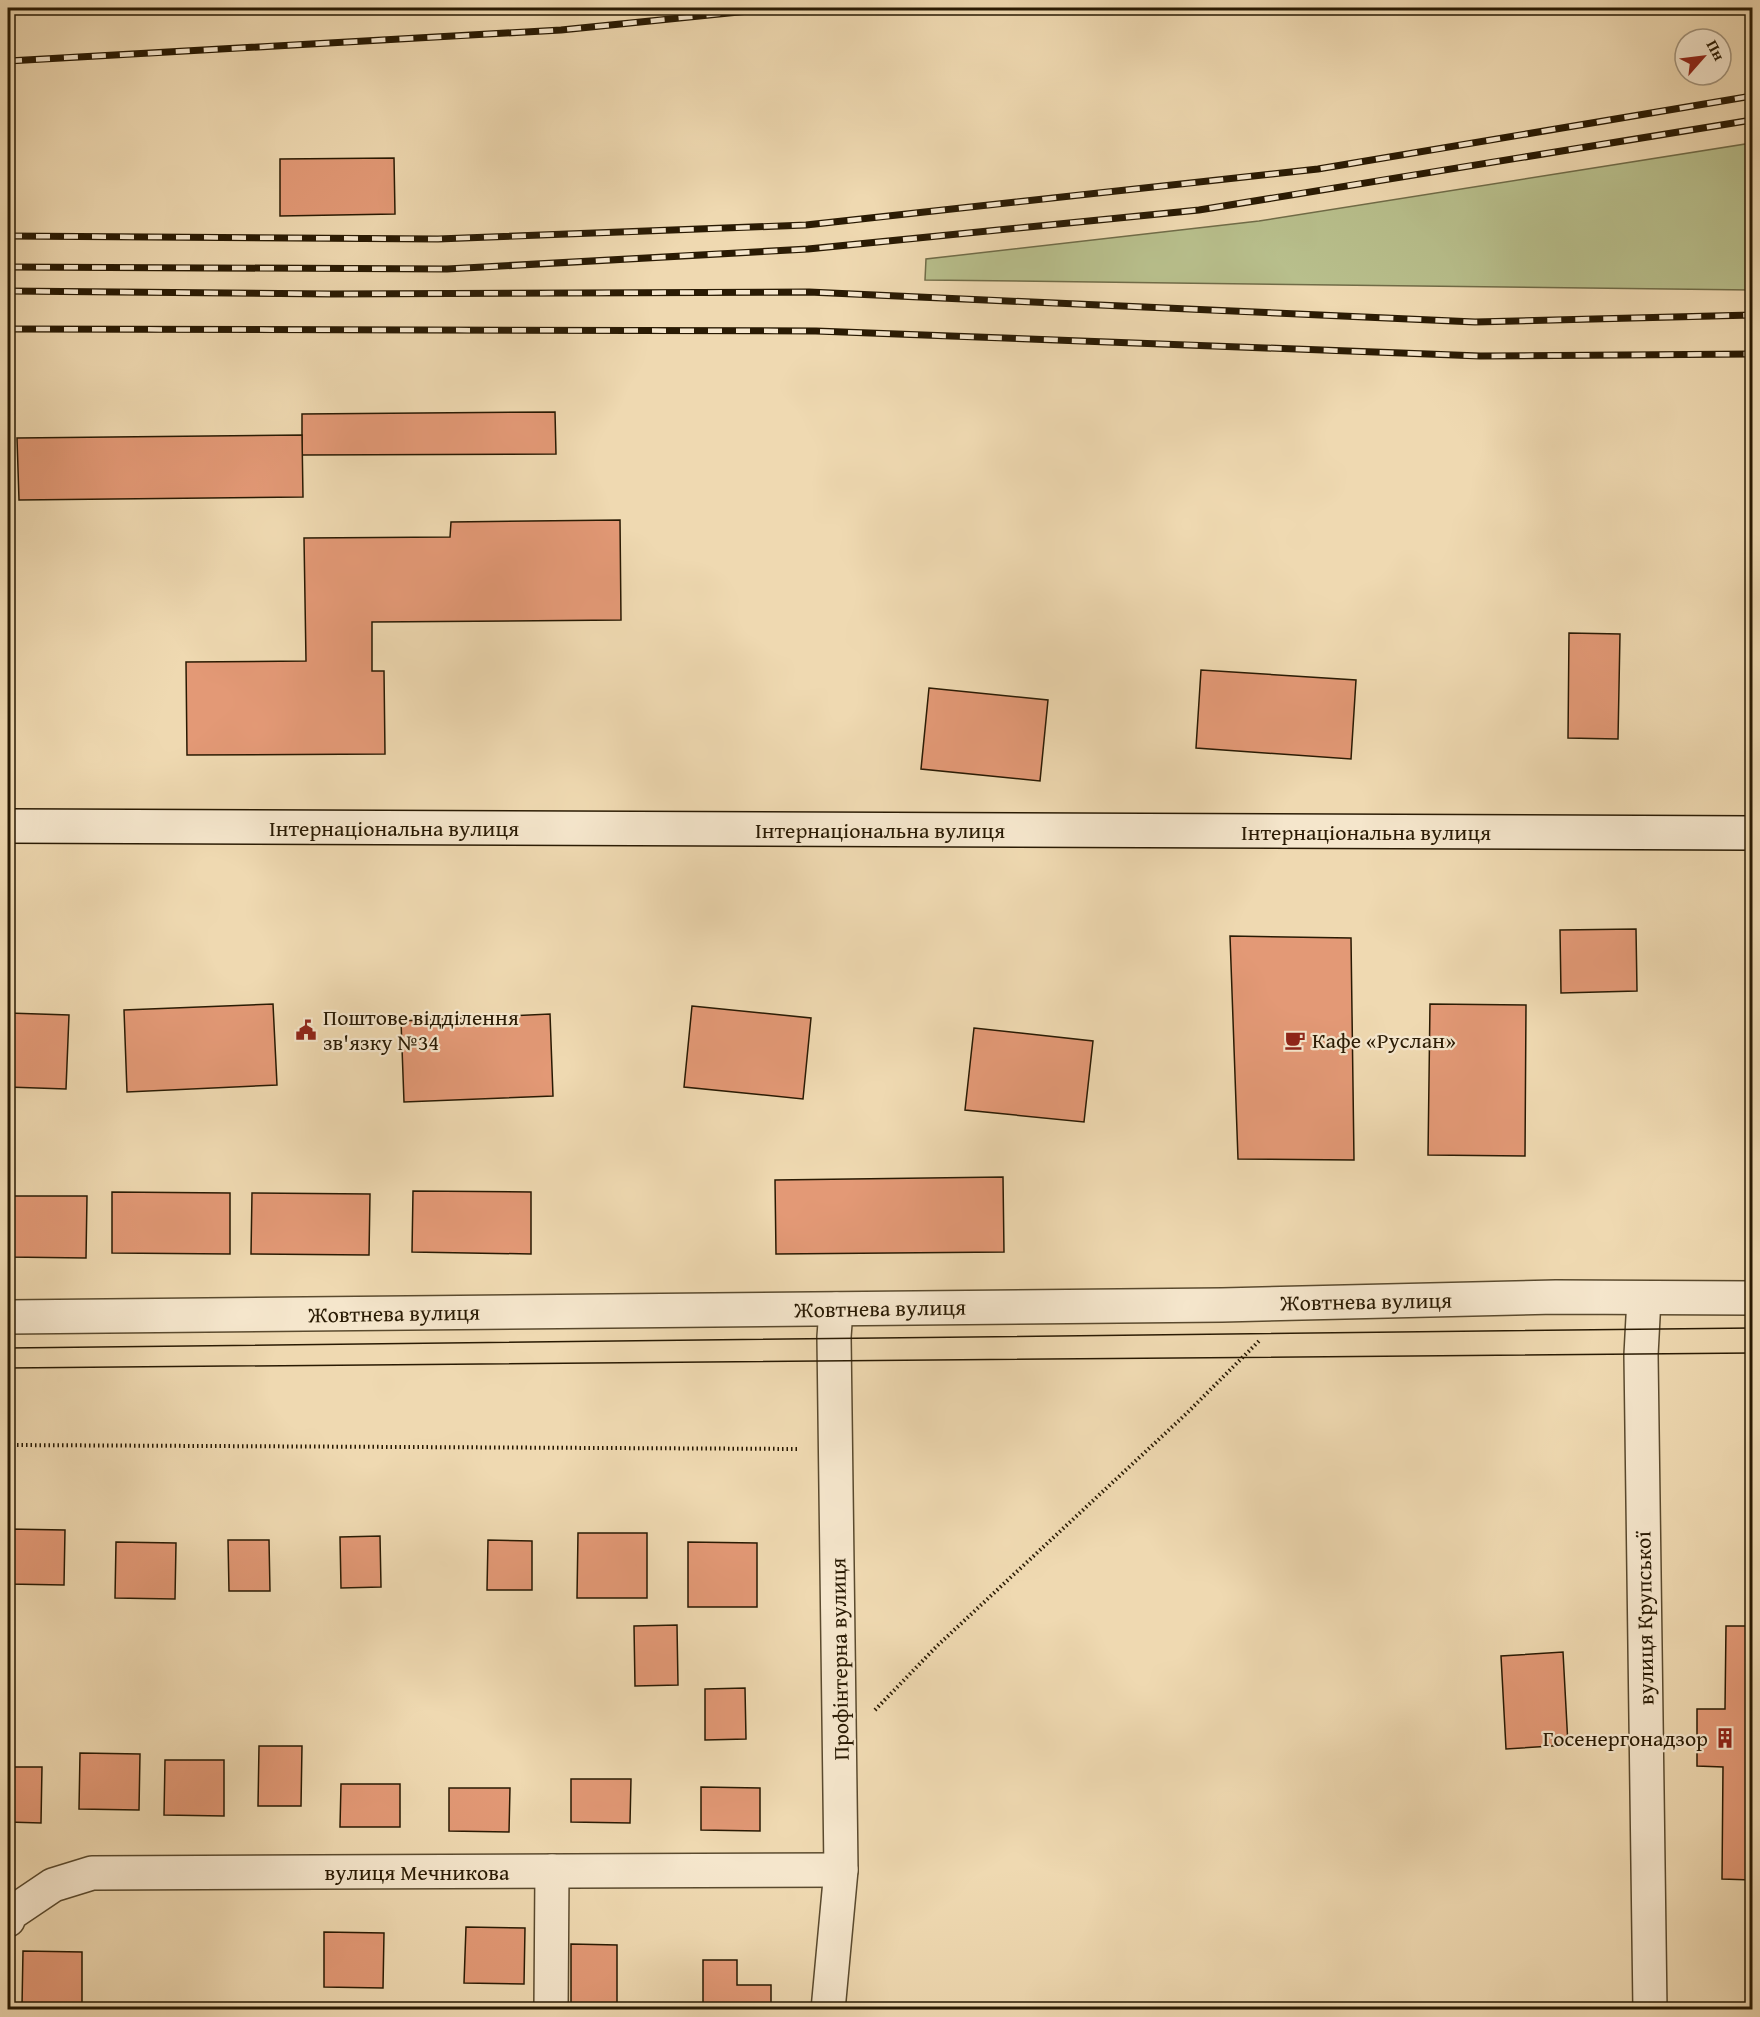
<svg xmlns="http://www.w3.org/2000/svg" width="1760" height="2017" viewBox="0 0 1760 2017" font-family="'Gentium Book Plus',serif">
<rect width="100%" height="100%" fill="#efd9b1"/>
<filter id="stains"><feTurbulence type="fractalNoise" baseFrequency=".00333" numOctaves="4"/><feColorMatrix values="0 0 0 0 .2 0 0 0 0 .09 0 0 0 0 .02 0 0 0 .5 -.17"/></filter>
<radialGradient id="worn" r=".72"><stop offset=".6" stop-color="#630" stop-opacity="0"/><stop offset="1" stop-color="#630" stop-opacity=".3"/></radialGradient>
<!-- green -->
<path fill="#b8bf8c" stroke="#706c48" stroke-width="1.5" d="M1752,143V290L925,280L926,259L1259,221Z"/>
<!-- building -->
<g fill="#e39976" stroke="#291a03" stroke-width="1.5">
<path d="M394,158L395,214L280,216V159Z"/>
<path d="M555,412L556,454L302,455V414Z"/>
<path d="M302,435L303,497L19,500L17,438Z"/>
<path d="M620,520L621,620L372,622V671H384L385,754L187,755L186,662L306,661L304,538L450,537L451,522Z"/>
<path d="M1569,633L1620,634L1618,739L1568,738Z"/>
<path d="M1201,670L1356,680L1351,759L1196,748Z"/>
<path d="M929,688L1048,700L1040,781L921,769Z"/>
<path d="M1636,929L1637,991L1561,993L1560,930Z"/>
<path d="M1230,936L1351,938L1354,1160L1238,1159Z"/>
<path d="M273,1004L277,1085L127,1092L124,1010Z"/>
<path d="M1430,1004L1526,1005L1525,1156L1428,1155Z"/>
<path d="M692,1006L811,1018L803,1099L684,1087Z"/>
<path d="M8,1013L69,1015L66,1089L8,1087Z"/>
<path d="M550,1014L553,1096L404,1102L401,1021Z"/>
<path d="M974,1028L1093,1041L1084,1122L965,1110Z"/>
<path d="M1003,1177L1004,1252L776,1254L775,1180Z"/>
<path d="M413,1191L531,1192V1254L412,1252Z"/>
<path d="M112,1192L230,1193V1254L112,1253Z"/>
<path d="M252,1193L370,1194L369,1255L251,1254Z"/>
<path d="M8,1196H87L86,1258L8,1257Z"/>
<path d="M8,1529L65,1530L64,1585L8,1584Z"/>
<path d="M578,1533H647V1598H577Z"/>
<path d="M380,1536L381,1587L341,1588L340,1537Z"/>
<path d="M228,1540H269L270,1591H229Z"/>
<path d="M488,1540L532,1541V1590H487Z"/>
<path d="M116,1542L176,1543L175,1599L115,1598Z"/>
<path d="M688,1542L757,1543V1607H688Z"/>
<path d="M677,1625L678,1685L635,1686L634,1626Z"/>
<path d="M1726,1626H1752V1880L1722,1879L1723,1767L1697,1766V1709H1725Z"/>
<path d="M1563,1652L1568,1745L1506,1749L1501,1656Z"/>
<path d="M745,1688L746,1739L705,1740V1689Z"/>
<path d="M259,1746H302L301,1806H258Z"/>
<path d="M80,1753L140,1754L139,1810L79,1809Z"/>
<path d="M165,1760H224V1816L164,1815Z"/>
<path d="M8,1767H42L41,1823L8,1822Z"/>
<path d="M571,1779H631L630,1823L571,1822Z"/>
<path d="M341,1784H400V1827H340Z"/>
<path d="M701,1787L760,1788V1831L701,1830Z"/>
<path d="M449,1788H510L509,1832L449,1831Z"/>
<path d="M466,1927L525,1928L524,1984L464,1983Z"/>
<path d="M324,1932L384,1933L383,1988L324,1987Z"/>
<path d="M571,1944L617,1945V2004H571Z"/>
<path d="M23,1951L82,1952V2007L22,2006Z"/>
<path d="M703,1960H737V1985H771V2010H703Z"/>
</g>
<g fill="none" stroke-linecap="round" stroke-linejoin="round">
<!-- minor casing -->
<g stroke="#5a4a2e" stroke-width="36">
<g id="minor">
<path d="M1644,1298L1641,1355L1650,2010"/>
<path d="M8,1317L1222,1305L1556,1297L1752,1298"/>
<path d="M8,1920L10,1914L53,1885L92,1873L841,1870"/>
<path d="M551,2010L552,1871"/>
<path d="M828,2010L841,1870L834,1337L836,1309"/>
</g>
</g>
<!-- secondary casing -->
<g stroke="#291a03" stroke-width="36">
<path id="secondary" d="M8,826L1752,833"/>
</g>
<!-- path -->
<g stroke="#291a03" stroke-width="4" stroke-dasharray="1.5 3" stroke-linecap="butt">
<path d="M8,1445L800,1449"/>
<path d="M875,1710L937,1646L1186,1414L1261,1339"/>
</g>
<!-- minor -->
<use href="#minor" stroke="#f5e6cc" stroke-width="33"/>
<!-- secondary -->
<use href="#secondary" stroke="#f5e6cc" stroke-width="33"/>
<!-- tram -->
<g stroke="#291a03" stroke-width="1.5">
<path d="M8,1348L1752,1328"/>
<path d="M8,1368L1752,1353"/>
</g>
<!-- rail casing -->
<g stroke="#291a03" stroke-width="7">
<g id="rail">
<path d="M8,61L561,30L778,8"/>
<path d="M8,236L438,239L806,225L1318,169L1752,96"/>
<path d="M8,267L447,269L808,249L1199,210L1752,120"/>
<path d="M8,291L331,294L809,292L1475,322L1752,315"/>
<path d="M8,329L816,331L1480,356L1752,354"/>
</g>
</g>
<!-- rail -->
<use href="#rail" stroke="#f5e6cc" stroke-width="4.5" stroke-dasharray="14" stroke-linecap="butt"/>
</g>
<!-- icons -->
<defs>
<g id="civic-bare" transform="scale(1.62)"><path d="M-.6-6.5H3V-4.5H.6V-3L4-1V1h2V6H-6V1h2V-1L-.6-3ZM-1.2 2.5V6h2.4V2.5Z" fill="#8f2418" stroke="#f5e6cc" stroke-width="2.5" paint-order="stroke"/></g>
<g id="cafe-bare" transform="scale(1.62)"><path d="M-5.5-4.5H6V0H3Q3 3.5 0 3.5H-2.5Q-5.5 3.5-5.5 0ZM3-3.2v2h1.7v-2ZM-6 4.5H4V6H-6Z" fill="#8f2418" stroke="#f5e6cc" stroke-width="2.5" paint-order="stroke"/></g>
<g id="building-bare" transform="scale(1.62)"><path d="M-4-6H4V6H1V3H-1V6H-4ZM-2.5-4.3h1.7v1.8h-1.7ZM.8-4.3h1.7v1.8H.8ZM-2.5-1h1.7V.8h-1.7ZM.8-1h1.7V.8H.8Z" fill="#8f2418" stroke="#f5e6cc" stroke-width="2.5" paint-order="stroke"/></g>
</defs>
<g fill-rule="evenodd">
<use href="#civic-bare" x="306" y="1030"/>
<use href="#cafe-bare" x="1295" y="1040"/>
<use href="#building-bare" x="1725" y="1738"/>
</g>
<g text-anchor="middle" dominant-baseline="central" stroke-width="4.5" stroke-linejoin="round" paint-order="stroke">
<!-- street labels -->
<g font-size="22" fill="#291a03" stroke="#f5e6cc">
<text x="394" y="828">Інтернаціональна вулиця</text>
<text x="880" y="830">Інтернаціональна вулиця</text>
<text x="1366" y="832">Інтернаціональна вулиця</text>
<text transform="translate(1366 1301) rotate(-1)">Жовтнева вулиця</text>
<text transform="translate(880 1308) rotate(-1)">Жовтнева вулиця</text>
<text transform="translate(394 1313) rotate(-1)">Жовтнева вулиця</text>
<text transform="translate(1644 1618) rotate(-91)">вулиця Крупської</text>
<text transform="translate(839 1659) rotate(-91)">Профінтерна вулиця</text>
<text x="417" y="1872">вулиця Мечникова</text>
</g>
<!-- poi labels -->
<g font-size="22" fill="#291a03" stroke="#f5e6cc" text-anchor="start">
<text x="323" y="1017">Поштове відділення<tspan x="323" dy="25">зв'язку №34</tspan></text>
<text x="1312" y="1040">Кафе «Руслан»</text>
<text x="1708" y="1738" text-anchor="end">Госенергонадзор</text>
</g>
</g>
<!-- margin -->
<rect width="1760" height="2017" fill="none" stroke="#efd9b1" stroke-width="30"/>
<rect x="9" y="9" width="1742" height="1999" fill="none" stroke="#291a03" stroke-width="3"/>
<rect x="15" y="15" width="1730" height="1987" fill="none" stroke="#291a03" stroke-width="1.5"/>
<!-- north arrow -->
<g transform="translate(1703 57) rotate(62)"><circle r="28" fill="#f5e6cc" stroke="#a3947c" stroke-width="1.5"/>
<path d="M0-4.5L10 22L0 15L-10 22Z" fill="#8f2418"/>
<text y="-9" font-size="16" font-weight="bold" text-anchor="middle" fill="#291a03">Пн</text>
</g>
<rect width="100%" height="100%" filter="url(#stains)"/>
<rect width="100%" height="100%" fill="url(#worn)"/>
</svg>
